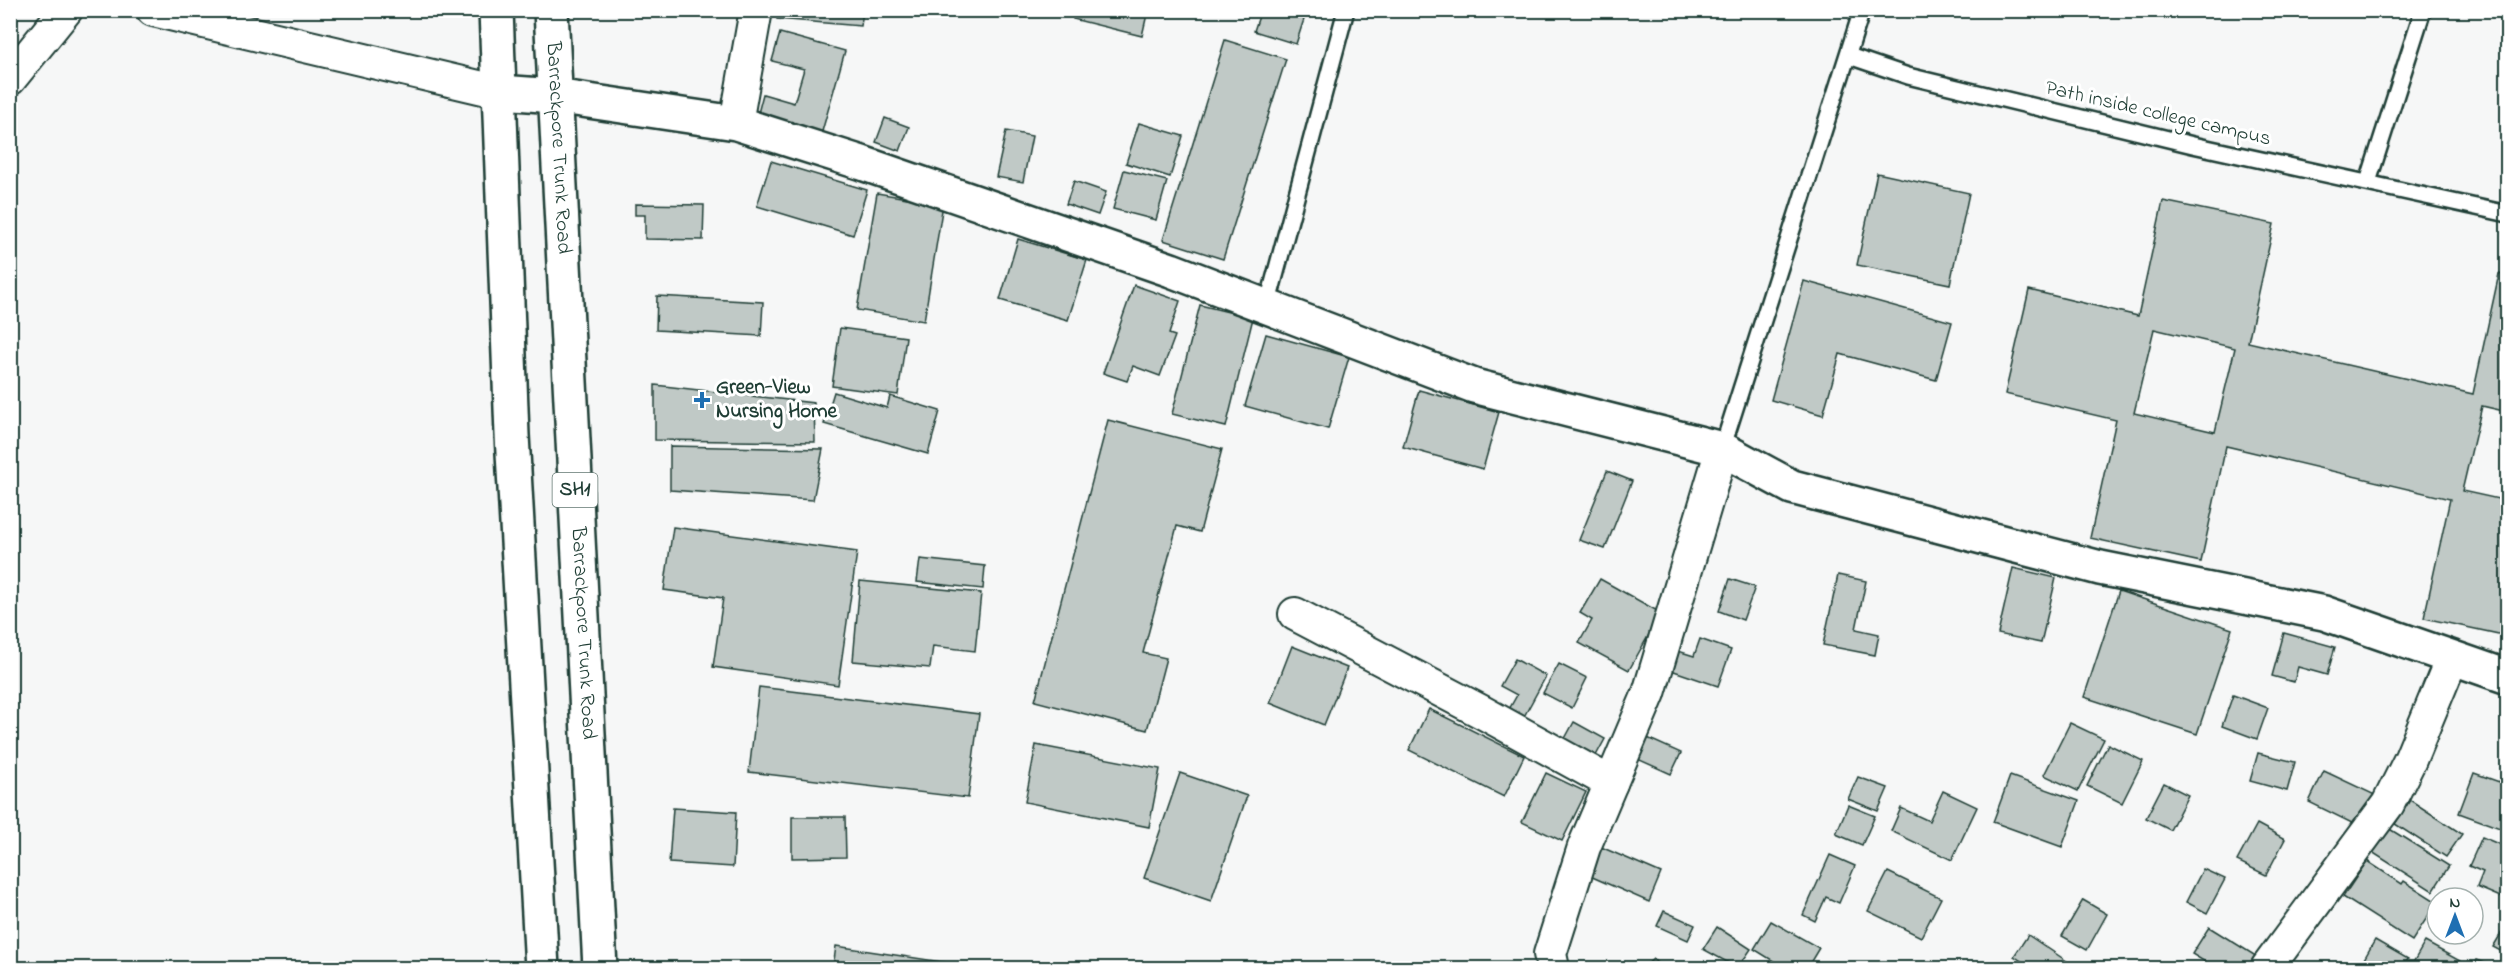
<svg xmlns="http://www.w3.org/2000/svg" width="2518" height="979" viewBox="0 0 2518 979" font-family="'Indie Flower',sans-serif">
<rect width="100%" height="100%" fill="#f6f7f7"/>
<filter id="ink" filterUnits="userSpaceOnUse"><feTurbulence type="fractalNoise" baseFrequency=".0167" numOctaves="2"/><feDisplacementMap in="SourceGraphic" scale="12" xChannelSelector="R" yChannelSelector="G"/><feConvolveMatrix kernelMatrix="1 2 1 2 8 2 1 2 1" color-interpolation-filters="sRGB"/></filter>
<g filter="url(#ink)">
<!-- building -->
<g fill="#c0c9c6" stroke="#1f3d34" stroke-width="1.5" fill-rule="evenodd">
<path d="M778,10H863L861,26L777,19Z"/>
<path d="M1075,10H1148L1142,36L1073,19Z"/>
<path d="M1261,10H1307L1296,44L1254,31Z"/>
<path d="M780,33L845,51L821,135L757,117L763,94L794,103L804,69L772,61Z"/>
<path d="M1225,40L1286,59L1223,259L1163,240Z"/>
<path d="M885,118L909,127L900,151L876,142Z"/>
<path d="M1139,123L1183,136L1170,177L1126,163Z"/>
<path d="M1006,131L1032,136L1023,182L996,177Z"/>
<path d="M771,161L867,190L853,235L757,206Z"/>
<path d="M1124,170L1167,181L1156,220L1113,209Z"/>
<path d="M1877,173L1969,193L1950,284L1857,265Z"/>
<path d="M1074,181L1106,192L1098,215L1066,204Z"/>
<path d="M877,193L943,204L924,321L857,310Z"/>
<path d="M2163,201L2274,224L2248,342L2473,394L2499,274L2508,276V412L2482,406L2462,491L2508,501V636L2424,618L2450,499L2226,446L2201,562L2090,538L2116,420L2005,394L2029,290L2138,316ZM2154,329L2235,348L2215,432L2134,413Z"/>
<path d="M635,204L704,205L703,240L645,239V215H635Z"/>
<path d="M1018,239L1087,260L1068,320L1000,300Z"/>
<path d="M1804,281L1952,322L1936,380L1840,354L1823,415L1771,400Z"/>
<path d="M1134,285L1180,301L1169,334L1175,336L1160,376L1133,366L1127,381L1103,373Z"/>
<path d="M657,296L763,302L761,336L656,330Z"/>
<path d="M1200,305L1253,318L1226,427L1172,414Z"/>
<path d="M840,328L906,337L898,395L832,386Z"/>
<path d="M1266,334L1349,357L1328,429L1245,406Z"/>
<path d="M655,385L814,403L815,442L655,440Z"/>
<path d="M1419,390L1499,412L1483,469L1403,447Z"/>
<path d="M834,392L887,408L890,396L940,411L928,454L824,424Z"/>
<path d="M1108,420L1222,449L1200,532L1177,526L1143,653L1166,658L1147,730L1035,701Z"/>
<path d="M670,446L823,449L813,500L670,490Z"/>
<path d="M1607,471L1632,481L1605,549L1579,540Z"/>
<path d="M673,527L857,552L838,685L713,667L723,598L664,590Z"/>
<path d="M920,559L985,566L983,589L917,582Z"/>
<path d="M2013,568L2056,578L2041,643L1998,634Z"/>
<path d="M1838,575L1866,581L1856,629L1879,634L1875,655L1823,645Z"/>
<path d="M1600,579L1661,613L1629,670L1579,643L1592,620L1580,613Z"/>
<path d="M1730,579L1755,587L1743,620L1719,611Z"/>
<path d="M860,581L981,593L975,651L933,646L930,668L853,661Z"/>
<path d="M2119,591L2232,629L2197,734L2084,697Z"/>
<path d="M2284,633L2335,647L2327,675L2298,667L2294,682L2272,676Z"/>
<path d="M1700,639L1731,650L1718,686L1671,670L1678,651L1694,656Z"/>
<path d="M1292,646L1347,668L1324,725L1270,703Z"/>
<path d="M1515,659L1546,676L1521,722L1507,713L1517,695L1500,686Z"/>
<path d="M1559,664L1587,678L1572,708L1543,693Z"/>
<path d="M759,687L979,714L968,798L749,772Z"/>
<path d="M2233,695L2268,708L2257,739L2222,726Z"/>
<path d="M1429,709L1524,756L1504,797L1409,750Z"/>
<path d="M1574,722L1605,739L1593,761L1562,744Z"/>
<path d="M2070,723L2104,739L2078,791L2044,775Z"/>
<path d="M1643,736L1681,753L1671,774L1633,757Z"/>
<path d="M2108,744L2143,761L2122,803L2087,786Z"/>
<path d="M1036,745L1160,769L1149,827L1025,802Z"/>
<path d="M2258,753L2295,762L2287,791L2250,781Z"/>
<path d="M2324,771L2375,795L2360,827L2309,802Z"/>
<path d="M1180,773L1247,796L1211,901L1144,878Z"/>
<path d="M1546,773L1586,792L1562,841L1522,822Z"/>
<path d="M2474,773L2508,785V831L2459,813Z"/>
<path d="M2010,776L2079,801L2062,847L1993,822Z"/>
<path d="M1858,777L1888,788L1878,811L1848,799Z"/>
<path d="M2164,783L2188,795L2170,830L2146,818Z"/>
<path d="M1943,791L1977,807L1952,860L1891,831L1901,808L1929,821Z"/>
<path d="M2410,800L2462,834L2446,857L2395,824Z"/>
<path d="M1848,805L1875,816L1862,845L1836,834Z"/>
<path d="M673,808L736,812L733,867L669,863Z"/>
<path d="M792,817H845L846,857L792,858Z"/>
<path d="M2257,824L2285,839L2266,875L2237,861Z"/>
<path d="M2388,828L2449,866L2433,891L2372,852Z"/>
<path d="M2482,837L2508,848V894L2505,899L2477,887L2483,872L2469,866Z"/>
<path d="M1594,844L1661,873L1649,902L1581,872Z"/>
<path d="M1830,855L1855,866L1839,903L1826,897L1815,921L1803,915Z"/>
<path d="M2367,861L2402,884L2404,881L2437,902L2412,941L2343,897Z"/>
<path d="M2203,869L2225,879L2207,913L2186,902Z"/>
<path d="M1888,872L1941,898L1921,937L1868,911Z"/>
<path d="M2083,900L2107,914L2087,950L2062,936Z"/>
<path d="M1664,911L1695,925L1688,940L1657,926Z"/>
<path d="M1771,921L1819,948L1807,968H1778L1780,965L1754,949Z"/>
<path d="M2508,922V955L2493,947Z"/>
<path d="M1717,927L1751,949L1738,968L1703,949Z"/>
<path d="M2209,927L2259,958L2253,968H2215L2192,954Z"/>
<path d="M2028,935L2077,968H2032L2014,956Z"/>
<path d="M2375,940L2408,959L2403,968H2359Z"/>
<path d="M2425,942L2460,961L2456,968H2410Z"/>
<path d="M836,946L981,968H833Z"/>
<path d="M1653,959L1662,968H1643Z"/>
<path d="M2477,960L2498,968H2473Z"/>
</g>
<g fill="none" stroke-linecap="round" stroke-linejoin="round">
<!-- lane casing -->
<g stroke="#1f3d34" stroke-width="20">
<g id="lane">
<path d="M1849,56L1908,76L2193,145L2508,214"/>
<path d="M2368,182L2423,10"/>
<path d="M1267,306L1346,10"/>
<path d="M1722,449L1862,10"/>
</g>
</g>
<!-- street casing -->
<g stroke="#1f3d34" stroke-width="36">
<g id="street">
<path d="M153,10L500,92"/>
<path d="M10,79L66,10"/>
<path d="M736,123L756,10"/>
<path d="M1295,614L1482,712L1611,783"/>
<path d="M1553,968L1550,954L1584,847L1649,693L1722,449"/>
<path d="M2267,968L2388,804L2410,760L2452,658"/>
</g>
</g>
<!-- secondary casing -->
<g stroke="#1f3d34" stroke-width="38">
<path id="secondary" d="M500,92L555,96L736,123L862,163L1171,270L1474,386L1722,449L1792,487L2100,568L2324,613L2508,677"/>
</g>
<!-- primary casing -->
<g stroke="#1f3d34" stroke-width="38">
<g id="primary">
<path d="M496,10L512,435L542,968"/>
<path id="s1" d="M551,10L600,968"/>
</g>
</g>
<!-- lane -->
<use href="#lane" stroke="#fff" stroke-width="15"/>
<!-- street -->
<use href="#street" stroke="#fff" stroke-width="32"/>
<!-- secondary -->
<use href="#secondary" stroke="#fff" stroke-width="33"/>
<!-- primary -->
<use href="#primary" stroke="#fff" stroke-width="33"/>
</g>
</g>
<!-- markers -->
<path fill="#1f6fb2" stroke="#fff" stroke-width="2" d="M699 391h6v6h6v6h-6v6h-6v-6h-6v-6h6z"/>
<g text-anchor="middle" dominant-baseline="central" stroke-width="6" stroke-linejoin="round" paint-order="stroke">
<!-- shield labels -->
<rect fill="#fff" stroke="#627771" stroke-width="1.5" x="552.5" y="473" width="45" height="34" rx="4.5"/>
<g font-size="20" font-weight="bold" fill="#1f3d34">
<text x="575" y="490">SH1</text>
</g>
<!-- street labels -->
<g font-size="21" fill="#1f3d34" stroke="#fff">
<text transform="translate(2158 114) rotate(13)">Path inside college campus</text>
<text stroke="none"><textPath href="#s1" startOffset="138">Barrackpore Trunk Road</textPath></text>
<text stroke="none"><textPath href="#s1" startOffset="624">Barrackpore Trunk Road</textPath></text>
</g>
<!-- poi labels -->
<g font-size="21" font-weight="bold" fill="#1f3d34" stroke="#fff" text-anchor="start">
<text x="716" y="388">Green-View<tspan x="716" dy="24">Nursing Home</tspan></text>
</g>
</g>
<!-- margin -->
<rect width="2518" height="979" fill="none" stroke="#fff" stroke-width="36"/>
<rect x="18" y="18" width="2482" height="943" fill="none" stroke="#1f3d34" stroke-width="2" filter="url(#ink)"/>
<!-- north arrow -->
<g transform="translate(2455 916)"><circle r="28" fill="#ffffff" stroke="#a5b1ae" stroke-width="1.5"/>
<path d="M0-4.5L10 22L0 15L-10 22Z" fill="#1f6fb2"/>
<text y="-9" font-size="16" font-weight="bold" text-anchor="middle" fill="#1f3d34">N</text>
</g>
</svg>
